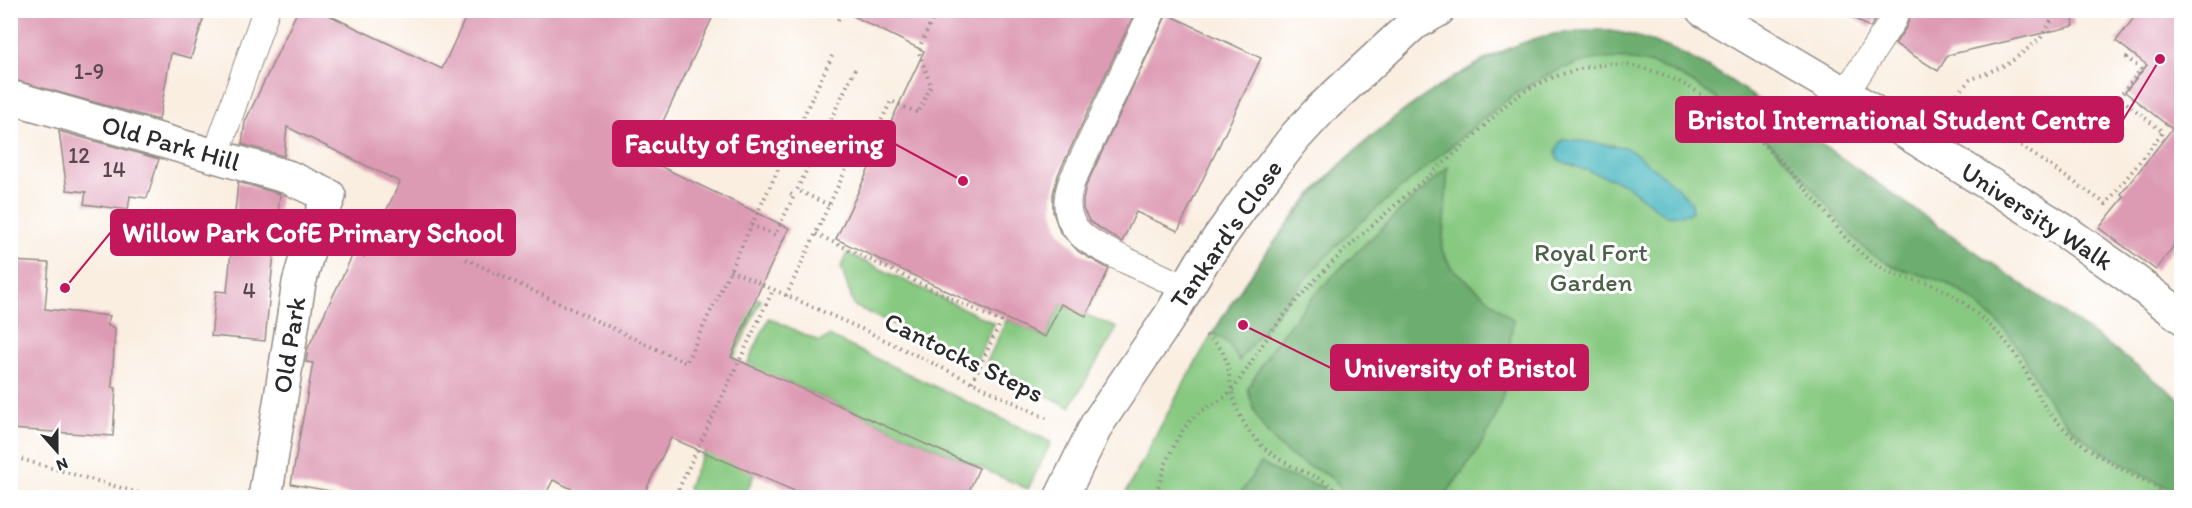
<svg xmlns="http://www.w3.org/2000/svg" width="2192" height="508" viewBox="0 0 2192 508" font-family="Itim,sans-serif">
<rect width="100%" height="100%" fill="#fff"/>
<filter id="ink" filterUnits="userSpaceOnUse"><feTurbulence type="fractalNoise" baseFrequency=".0167" numOctaves="2"/><feDisplacementMap in="SourceGraphic" scale="12" xChannelSelector="R" yChannelSelector="G"/><feConvolveMatrix kernelMatrix="1 2 1 2 8 2 1 2 1" color-interpolation-filters="sRGB"/></filter>
<filter id="wash" filterUnits="userSpaceOnUse"><feTurbulence type="fractalNoise" baseFrequency=".008" numOctaves="4" result="noise"/><feDisplacementMap in="SourceGraphic" scale="24" xChannelSelector="R" yChannelSelector="G"/><feGaussianBlur stdDeviation="1.35" result="paint"/><feColorMatrix in="noise" values="0 0 0 0 0 0 0 0 0 0 0 0 0 0 0 0 0 1.4 0 .05"/><feComposite in="paint" operator="in"/></filter>
<g filter="url(#wash)">
<rect width="100%" height="100%" fill="#faeee1"/>
<!-- green -->
<g fill="#87c981" stroke="#597a56" stroke-width="1.5">
<path d="M1602,30C1650,35 1690,56 1731,81L2106,343L2181,400V497L1123,498C1170,408 1216,317 1279,236C1289,223 1298,209 1309,197C1343,159 1381,126 1422,98C1455,75 1495,51 1534,39C1556,32 1579,31 1602,30Z"/>
<path d="M847,253L994,323L976,362L854,306L841,267Z"/>
<path d="M746,293L761,300L720,386Z"/>
<path d="M1061,304L1117,328L1070,407L985,366L1007,319L1045,337Z"/>
<path d="M769,318L820,342L829,336L1051,442L1028,489L771,375L733,394Z"/>
<path d="M719,420L755,473L744,497H691L688,486Z"/>
</g>
<!-- forest -->
<g fill="#6dad6f" stroke="#4c6c4d" stroke-width="1.5">
<path d="M1602,30C1650,35 1690,56 1731,81L2106,343L2181,400V495C2136,469 2082,449 2051,404C2032,377 2022,346 1997,322C1981,308 1964,290 1943,282C1913,271 1890,270 1864,248C1847,234 1835,214 1820,197C1777,147 1730,100 1670,71C1642,58 1609,55 1579,63C1524,79 1484,118 1442,154C1415,177 1387,199 1361,222C1316,263 1276,312 1239,361L1227,342L1213,333C1279,224 1358,128 1472,68C1492,57 1512,46 1534,39C1556,32 1579,31 1602,30Z"/>
<path d="M1448,167L1442,250L1451,267L1513,320C1509,346 1508,373 1502,398C1493,434 1465,467 1444,497H1344C1337,473 1319,473 1299,461C1271,444 1254,421 1248,388C1260,369 1271,347 1285,330C1333,270 1392,219 1448,167Z"/>
<path d="M1261,463L1277,472L1320,486L1330,497H1238Z"/>
</g>
<!-- water -->
<path fill="#47b6c0" stroke="#397076" stroke-width="1.5" d="M1565,139L1624,147L1635,153L1676,186L1692,203V211L1688,214L1666,216L1625,184L1558,160C1554,153 1557,148 1561,141Z"/>
<g id="blocks">
<!-- building -->
<g fill="#dd9ab3">
<path d="M10,10H206L191,58L171,53L159,120L10,79Z"/>
<path d="M298,10H318L442,69L469,10H716L645,159L789,228L762,284L731,357L979,468L966,498H811L671,438L642,498H591L553,480L544,498H369L291,484L313,363L306,362L308,348L354,252L364,257L400,182L287,127L284,156L242,144L245,122Z"/>
<path d="M841,10H1136L1058,175L1053,194V212L1060,232L1079,252L1109,269L1086,316L1061,304L1045,337L836,239L924,51Z"/>
<path d="M1842,10H1881L1870,28Z"/>
<path d="M1912,10H2072L2074,26L1948,55L1938,71L1895,44L1907,26Z"/>
<path d="M2140,10H2181V236L2156,270L2099,228L2124,197L2121,194L2172,129L2125,92L2147,65L2116,41Z"/>
<path d="M1167,14L1261,58L1178,231L1136,212L1122,242L1090,222L1083,209V200L1086,186Z"/>
<path d="M59,131L159,159L147,198L130,196L128,210L84,204L86,192L67,190Z"/>
<path d="M238,182L280,194L265,341L211,336L216,291L227,292Z"/>
<path d="M10,261L49,263L45,309L110,316L107,325L115,328L112,387L116,388L113,436L10,429Z"/>
</g>
</g>
</g>
<g filter="url(#ink)">
<use href="#blocks" fill-opacity="0" stroke="#928c86" stroke-width="1.5"/>
<g fill="none" stroke-linecap="round" stroke-linejoin="round">
<!-- service casing -->
<g stroke="#928c86" stroke-width="28">
<g id="service">
<path d="M1153,10L1072,181C1054,230 1091,243 1127,261C1147,270 1167,279 1186,289"/>
<path d="M1845,94L1893,20L1897,10"/>
<path d="M216,155L266,10"/>
</g>
</g>
<!-- minor casing -->
<g stroke="#928c86" stroke-width="36">
<g id="minor">
<path d="M1703,10L1845,94L2066,232L2127,275L2182,317"/>
<path d="M10,97L288,177L329,196L310,244L299,283L265,498"/>
<path d="M1061,498L1097,424L1172,313L1202,262L1246,200L1296,136L1321,109L1413,24L1438,10"/>
</g>
</g>
<!-- path -->
<g stroke="#928c86" stroke-width="4" stroke-dasharray="1.5 4.5" stroke-linecap="butt">
<path d="M838,20L842,10"/>
<path d="M1945,107L1970,80L2008,64L2040,39L2058,10"/>
<path d="M2016,127C2046,125 2090,118 2114,101C2125,93 2133,79 2141,69L2127,58L2131,53"/>
<path d="M1996,129L2106,204L2163,132L2119,97"/>
<path d="M829,205L797,190L855,69"/>
<path d="M751,225L775,235L794,196L788,193"/>
<path d="M816,234L1001,322L972,382"/>
<path d="M466,259L686,363L833,54"/>
<path d="M730,270L866,331L1046,418"/>
<path d="M786,296L856,148L866,152L891,101L918,113L931,86L918,50L937,10"/>
<path d="M1206,335C1212,340 1218,344 1222,351C1228,362 1229,375 1231,387C1235,408 1244,428 1260,444C1270,454 1285,463 1298,469C1313,477 1332,480 1338,498"/>
<path d="M10,456L156,498"/>
<path d="M681,498L682,495L677,492L773,290"/>
<path d="M1155,498C1164,467 1174,433 1199,413C1211,404 1223,401 1233,389C1248,369 1260,346 1276,326C1309,282 1351,244 1393,207C1417,186 1441,165 1466,144C1479,131 1492,118 1506,105C1528,85 1564,71 1594,66C1679,51 1765,142 1816,201C1831,218 1843,238 1861,253C1873,264 1887,273 1903,277C1912,280 1921,281 1930,284C1947,290 1962,301 1976,313C1994,328 2010,344 2022,365C2032,383 2040,403 2054,418C2087,456 2132,473 2175,498"/>
</g>
<!-- service -->
<use href="#service" stroke="#fff" stroke-width="26"/>
<!-- minor -->
<use href="#minor" stroke="#fff" stroke-width="33"/>
</g>
</g>
<g text-anchor="middle" dominant-baseline="central" stroke-width="6" stroke-linejoin="round" paint-order="stroke">
<!-- number labels -->
<g font-size="22" fill="#58474d">
<text x="89" y="71">1-9</text>
<text x="79" y="155">12</text>
<text x="114" y="169">14</text>
<text x="249" y="290">4</text>
</g>
<!-- street labels -->
<g font-size="26" fill="#2b2b2b" stroke="#fff">
<text transform="translate(171 143) rotate(16)">Old Park Hill</text>
<text transform="translate(2037 216) rotate(33)">University Walk</text>
<text transform="translate(1226 234) rotate(-55)">Tankard's Close</text>
<text transform="translate(289 345) rotate(-81)">Old Park</text>
<text transform="translate(964 357) rotate(26)">Cantocks Steps</text>
</g>
<!-- park labels -->
<g font-size="26" fill="#4b6249" stroke="#fff">
<text x="1591" y="252">Royal Fort<tspan x="1591" dy="30">Garden</tspan></text>
</g>
</g>
<!-- callouts -->
<path fill="none" stroke="#c2185b" stroke-width="2" d="M2160 59L2123 120M963 181L895 144M65 288L111 232M1243 325L1331 368"/>
<g fill="#c2185b" stroke="#fff" stroke-width="2">
<circle cx="2160" cy="59" r="6"/>
<circle cx="963" cy="181" r="6"/>
<circle cx="65" cy="288" r="6"/>
<circle cx="1243" cy="325" r="6"/>
</g>
<g fill="#c2185b" stroke="#c2185b" stroke-width="2">
<rect x="1676" y="97" width="447" height="45" rx="6"/>
<rect x="613" y="121" width="282" height="45" rx="6"/>
<rect x="111" y="210" width="404" height="45" rx="6"/>
<rect x="1331" y="345" width="257" height="45" rx="6"/>
</g>
<g font-size="27" text-anchor="middle" font-weight="bold" fill="#fff">
<text x="1899" y="129">Bristol International Student Centre</text>
<text x="754" y="153">Faculty of Engineering</text>
<text x="313" y="242">Willow Park CofE Primary School</text>
<text x="1460" y="377">University of Bristol</text>
</g>
<!-- margin -->
<rect width="2192" height="508" fill="none" stroke="#fff" stroke-width="36"/>
<!-- north arrow -->
<g transform="translate(57 451) rotate(159)" stroke="#ffffff" stroke-width="4.5" paint-order="stroke">
<path d="M0-4.5L10 22L0 15L-10 22Z" fill="#2b2b2b"/>
<text y="-9" font-size="16" font-weight="bold" text-anchor="middle" fill="#2b2b2b">N</text>
</g>
</svg>
